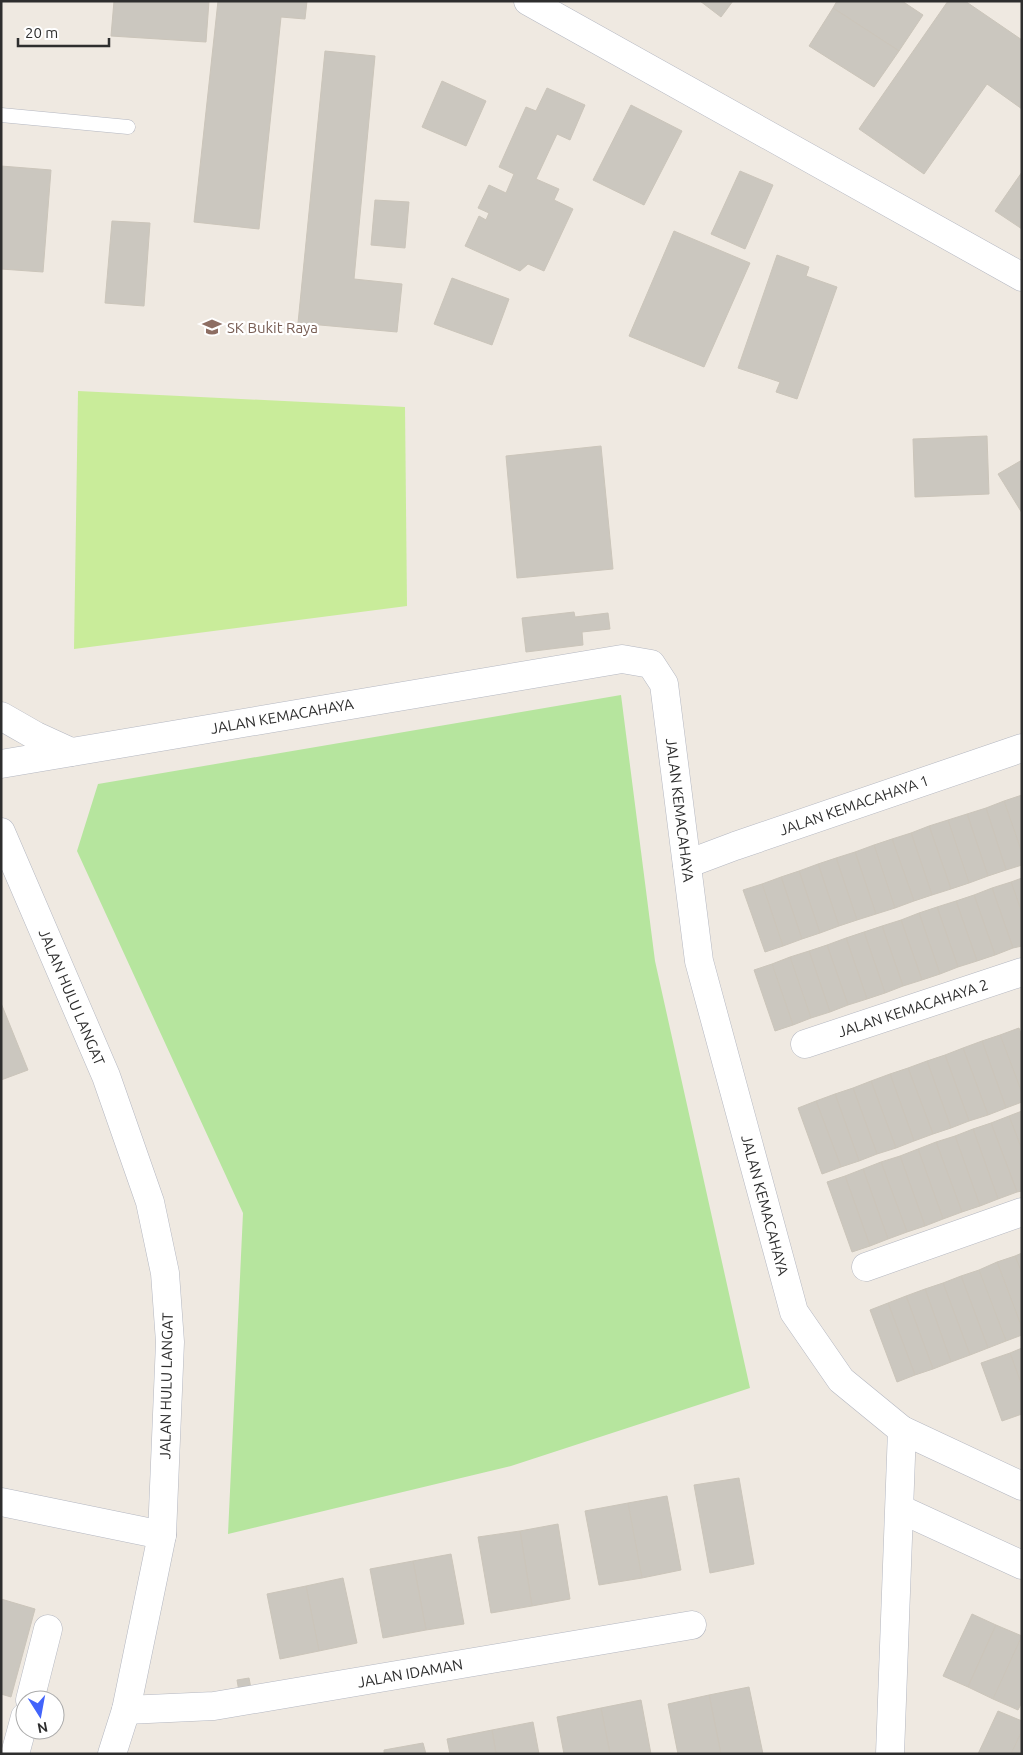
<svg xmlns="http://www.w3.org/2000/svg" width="1023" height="1755" viewBox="0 0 1023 1755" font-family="Ubuntu,sans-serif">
<rect width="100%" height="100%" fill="#efe9e1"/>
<!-- green -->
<path fill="#b6e59e" d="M621,695L655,961L750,1388L511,1466L228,1534L243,1213L77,851L98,784Z"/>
<!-- pitch -->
<path fill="#c9ec9a" d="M78,391L405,407L407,606L74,649Z"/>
<!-- building -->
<g fill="#cbc7bf" stroke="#cbc5ba">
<path d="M114,1H209L206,42L111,36Z"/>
<path d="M218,1H307L305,19L281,17L259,229L194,222Z"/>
<path d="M700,1H733L721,17Z"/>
<path d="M837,1H902L923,15L899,51L833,8Z"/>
<path d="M948,1H965L1022,40V109L987,84L924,174L859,129Z"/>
<path d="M833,8L899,51L874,87L809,46Z"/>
<path d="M325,51L375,56L354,279L402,284L397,332L298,323Z"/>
<path d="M442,81L486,101L466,146L422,127Z"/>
<path d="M547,88L585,105L570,140L557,134L536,179L559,189L554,200L573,209L544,271L528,264L520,271L465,246L479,216L486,220L489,213L478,208L489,185L506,193L514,174L499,167L526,107L536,111Z"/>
<path d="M631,105L682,131L644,205L593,180Z"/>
<path d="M1,166L51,170L43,272L1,269Z"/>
<path d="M740,171L773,185L745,249L711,234Z"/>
<path d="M1022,172V229L995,211Z"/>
<path d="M375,200L409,202L405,248L371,245Z"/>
<path d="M112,221L150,223L144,306L105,303Z"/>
<path d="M674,231L750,263L704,367L629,336Z"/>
<path d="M777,255L809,267L806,276L837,287L797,399L776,392L780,382L738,368Z"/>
<path d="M452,278L509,299L492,345L434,324Z"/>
<path d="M987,436L989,494L915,497L913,439Z"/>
<path d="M601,446L613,569L517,578L506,456Z"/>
<path d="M1022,460V513L998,474Z"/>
<path d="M574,612L575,617L608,613L610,629L582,632L583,645L526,652L522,618Z"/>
<path d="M1022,795V853L1004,801Z"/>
<path d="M1004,801L1022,853V865L1006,870L986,808Z"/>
<path d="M986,808L1006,870L988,876L967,814Z"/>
<path d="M967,814L988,876L969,883L948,820Z"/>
<path d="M948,820L969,883L951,889L929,826Z"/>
<path d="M929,826L951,889L932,895L911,833Z"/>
<path d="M911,833L932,895L914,901L892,839Z"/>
<path d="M892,839L914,901L895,908L874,845Z"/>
<path d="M874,845L895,908L876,914L855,852Z"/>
<path d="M855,852L876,914L857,920L836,858Z"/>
<path d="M836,858L857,920L839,926L818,864Z"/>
<path d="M818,864L839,926L820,933L799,871Z"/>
<path d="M799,871L820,933L802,939L781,877Z"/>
<path d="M781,877L802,939L783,946L762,884Z"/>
<path d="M1022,878V913L1011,882Z"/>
<path d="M1011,882L1022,913V946L1013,948L992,888Z"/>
<path d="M762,884L783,946L765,952L743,890Z"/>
<path d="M992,888L1013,948L995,955L974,895Z"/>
<path d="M974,895L995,955L977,961L956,901Z"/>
<path d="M956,901L977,961L958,967L937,907Z"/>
<path d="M937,907L958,967L940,974L919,913Z"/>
<path d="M919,913L940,974L922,980L901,920Z"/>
<path d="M901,920L922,980L903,986L882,926Z"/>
<path d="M882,926L903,986L885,993L864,932Z"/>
<path d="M864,932L885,993L867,999L846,938Z"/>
<path d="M846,938L867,999L848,1005L827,945Z"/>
<path d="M827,945L848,1005L830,1012L809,951Z"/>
<path d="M809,951L830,1012L811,1018L790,957Z"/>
<path d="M790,957L811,1018L793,1025L772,964Z"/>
<path d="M772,964L793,1025L775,1031L754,970Z"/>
<path d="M1,1003L28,1070L1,1080Z"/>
<path d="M1019,1028L1022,1036V1093L1000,1035Z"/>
<path d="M1000,1035L1022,1093V1102L1006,1108L982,1041Z"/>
<path d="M982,1041L1006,1108L988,1115L963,1048Z"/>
<path d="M963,1048L988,1115L969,1121L945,1055Z"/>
<path d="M945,1055L969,1121L951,1128L927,1061Z"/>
<path d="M927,1061L951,1128L933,1134L908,1068Z"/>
<path d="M908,1068L933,1134L914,1141L890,1074Z"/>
<path d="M890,1074L914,1141L896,1148L871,1081Z"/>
<path d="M871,1081L896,1148L877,1154L853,1088Z"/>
<path d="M853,1088L877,1154L859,1161L835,1094Z"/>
<path d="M835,1094L859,1161L841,1167L816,1101Z"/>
<path d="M816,1101L841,1167L822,1174L798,1108Z"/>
<path d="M1022,1111V1150L1009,1116Z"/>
<path d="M1009,1116L1022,1150V1191L1017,1192L991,1123Z"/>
<path d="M991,1123L1017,1192L998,1199L973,1129Z"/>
<path d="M973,1129L998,1199L980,1206L955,1136Z"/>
<path d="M955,1136L980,1206L962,1212L936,1142Z"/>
<path d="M936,1142L962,1212L943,1219L918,1149Z"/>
<path d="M918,1149L943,1219L925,1226L900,1156Z"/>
<path d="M900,1156L925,1226L907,1232L881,1162Z"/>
<path d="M881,1162L907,1232L888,1239L863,1169Z"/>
<path d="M863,1169L888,1239L870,1246L845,1176Z"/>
<path d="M845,1176L870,1246L852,1252L827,1182Z"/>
<path d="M1022,1253V1273L1015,1256Z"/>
<path d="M1015,1256L1022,1273V1328L997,1262Z"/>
<path d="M997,1262L1022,1328V1335L1006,1341L979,1270Z"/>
<path d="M979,1270L1006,1341L988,1348L961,1276Z"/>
<path d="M961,1276L988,1348L970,1355L943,1283Z"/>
<path d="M943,1283L970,1355L951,1362L925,1289Z"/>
<path d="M925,1289L951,1362L933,1369L906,1296Z"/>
<path d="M906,1296L933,1369L915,1375L888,1303Z"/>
<path d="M888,1303L915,1375L897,1382L870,1310Z"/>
<path d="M1022,1348V1386L1010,1353Z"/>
<path d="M1010,1353L1022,1386V1414L1002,1421L981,1363Z"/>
<path d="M739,1478L754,1564L710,1573L694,1485Z"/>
<path d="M667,1496L681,1570L642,1578L628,1503Z"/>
<path d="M628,1503L642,1578L599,1585L585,1511Z"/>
<path d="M558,1524L570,1599L532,1606L520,1531Z"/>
<path d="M520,1531L532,1606L491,1613L478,1537Z"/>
<path d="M451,1554L464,1624L426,1630L413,1561Z"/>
<path d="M413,1561L426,1630L383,1638L370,1569Z"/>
<path d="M343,1578L357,1643L319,1651L306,1586Z"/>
<path d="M306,1586L319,1651L280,1659L267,1594Z"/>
<path d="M1,1599L35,1609L11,1697L1,1694Z"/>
<path d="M972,1614L996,1625L968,1687L943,1676Z"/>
<path d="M996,1625L1022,1636L993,1699L968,1687Z"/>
<path d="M1022,1636V1702L1018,1710L993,1699Z"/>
<path d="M249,1678L252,1694L240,1697L237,1680Z"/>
<path d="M749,1687L763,1754H721L709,1695Z"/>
<path d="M709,1695L721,1754H678L668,1704Z"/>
<path d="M641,1700L651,1754H610L601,1708Z"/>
<path d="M601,1708L610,1754H564L557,1717Z"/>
<path d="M998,1711L1022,1721V1731L1011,1754H978Z"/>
<path d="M533,1722L539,1754H496L492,1730Z"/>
<path d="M492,1730L496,1754H450L447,1739Z"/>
<path d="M1022,1731V1754H1011Z"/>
<path d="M423,1743L426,1754H384V1750Z"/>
</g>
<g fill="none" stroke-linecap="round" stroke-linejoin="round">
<!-- service casing -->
<g stroke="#b4b7c1" stroke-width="15">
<path id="service" d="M1,115L128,127"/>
</g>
<!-- minor casing -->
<g stroke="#b4b7c1" stroke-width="29">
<g id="minor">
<path d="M528,1L1022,277"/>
<path d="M687,864L735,846L1022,748"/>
<path d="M805,1044L1022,972"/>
<path d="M866,1267L1022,1212"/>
<path d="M1,1502L162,1535"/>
<path d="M900,1509L1022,1565"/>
<path d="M30,1700L48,1629"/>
<path d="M126,1710L214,1706L692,1625"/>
<path d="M15,1754L25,1717"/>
<path d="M890,1754L902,1430"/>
</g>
</g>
<!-- tertiary casing -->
<g stroke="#b4b7c1" stroke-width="29">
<path id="tertiary" d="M1,764L622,659L651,664L664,684L699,961L794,1312L841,1380L902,1430L1022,1486"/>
</g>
<!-- secondary casing -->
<g stroke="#b4b7c1" stroke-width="29">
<g id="secondary">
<path d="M1,716L36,736L71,752"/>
<path d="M1,832L106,1076L150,1202L165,1273L170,1342L162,1535L126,1710L112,1754"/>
</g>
</g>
<!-- service -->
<use href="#service" stroke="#fff" stroke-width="14"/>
<!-- minor -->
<use href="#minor" stroke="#fff" stroke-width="28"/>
<!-- tertiary -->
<use href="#tertiary" stroke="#fff" stroke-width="28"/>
<!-- secondary -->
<use href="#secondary" stroke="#fff" stroke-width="28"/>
</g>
<!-- icons -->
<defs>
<g id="school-bare" transform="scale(1.5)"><path d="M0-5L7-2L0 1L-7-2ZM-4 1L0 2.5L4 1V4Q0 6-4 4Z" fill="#8d6e63" stroke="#fff" stroke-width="2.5" paint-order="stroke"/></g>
</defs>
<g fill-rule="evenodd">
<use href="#school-bare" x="212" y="327"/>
</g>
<g text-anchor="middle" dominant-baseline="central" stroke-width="4.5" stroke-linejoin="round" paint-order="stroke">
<!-- education labels -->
<g font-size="15" fill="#785e54" stroke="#fff" text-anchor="start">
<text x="227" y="327">SK Bukit Raya</text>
</g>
<!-- street labels -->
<g font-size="15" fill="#2e2e2e" stroke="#fff">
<text transform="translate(282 716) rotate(-10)">JALAN KEMACAHAYA</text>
<text transform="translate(854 805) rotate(-19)">JALAN KEMACAHAYA 1</text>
<text transform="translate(680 810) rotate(83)">JALAN KEMACAHAYA</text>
<text transform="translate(72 997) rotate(67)">JALAN HULU LANGAT</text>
<text transform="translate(913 1008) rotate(-18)">JALAN KEMACAHAYA 2</text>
<text transform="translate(765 1205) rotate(75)">JALAN KEMACAHAYA</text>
<text transform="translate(166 1386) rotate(-89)">JALAN HULU LANGAT</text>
<text transform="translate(410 1673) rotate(-10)">JALAN IDAMAN</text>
</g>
</g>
<!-- border -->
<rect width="1023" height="1755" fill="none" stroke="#2e2e2e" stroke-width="5"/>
<!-- north arrow -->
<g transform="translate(40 1715) rotate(169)"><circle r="24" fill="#ffffff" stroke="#ababab"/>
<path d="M0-4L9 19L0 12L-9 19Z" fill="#4264fb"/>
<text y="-8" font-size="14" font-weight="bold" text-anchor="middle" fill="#2e2e2e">N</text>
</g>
<!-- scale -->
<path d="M18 38v8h91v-8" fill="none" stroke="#2e2e2e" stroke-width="2.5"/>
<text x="25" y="38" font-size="15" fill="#2e2e2e" stroke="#ffffff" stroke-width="4" paint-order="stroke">20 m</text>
</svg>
